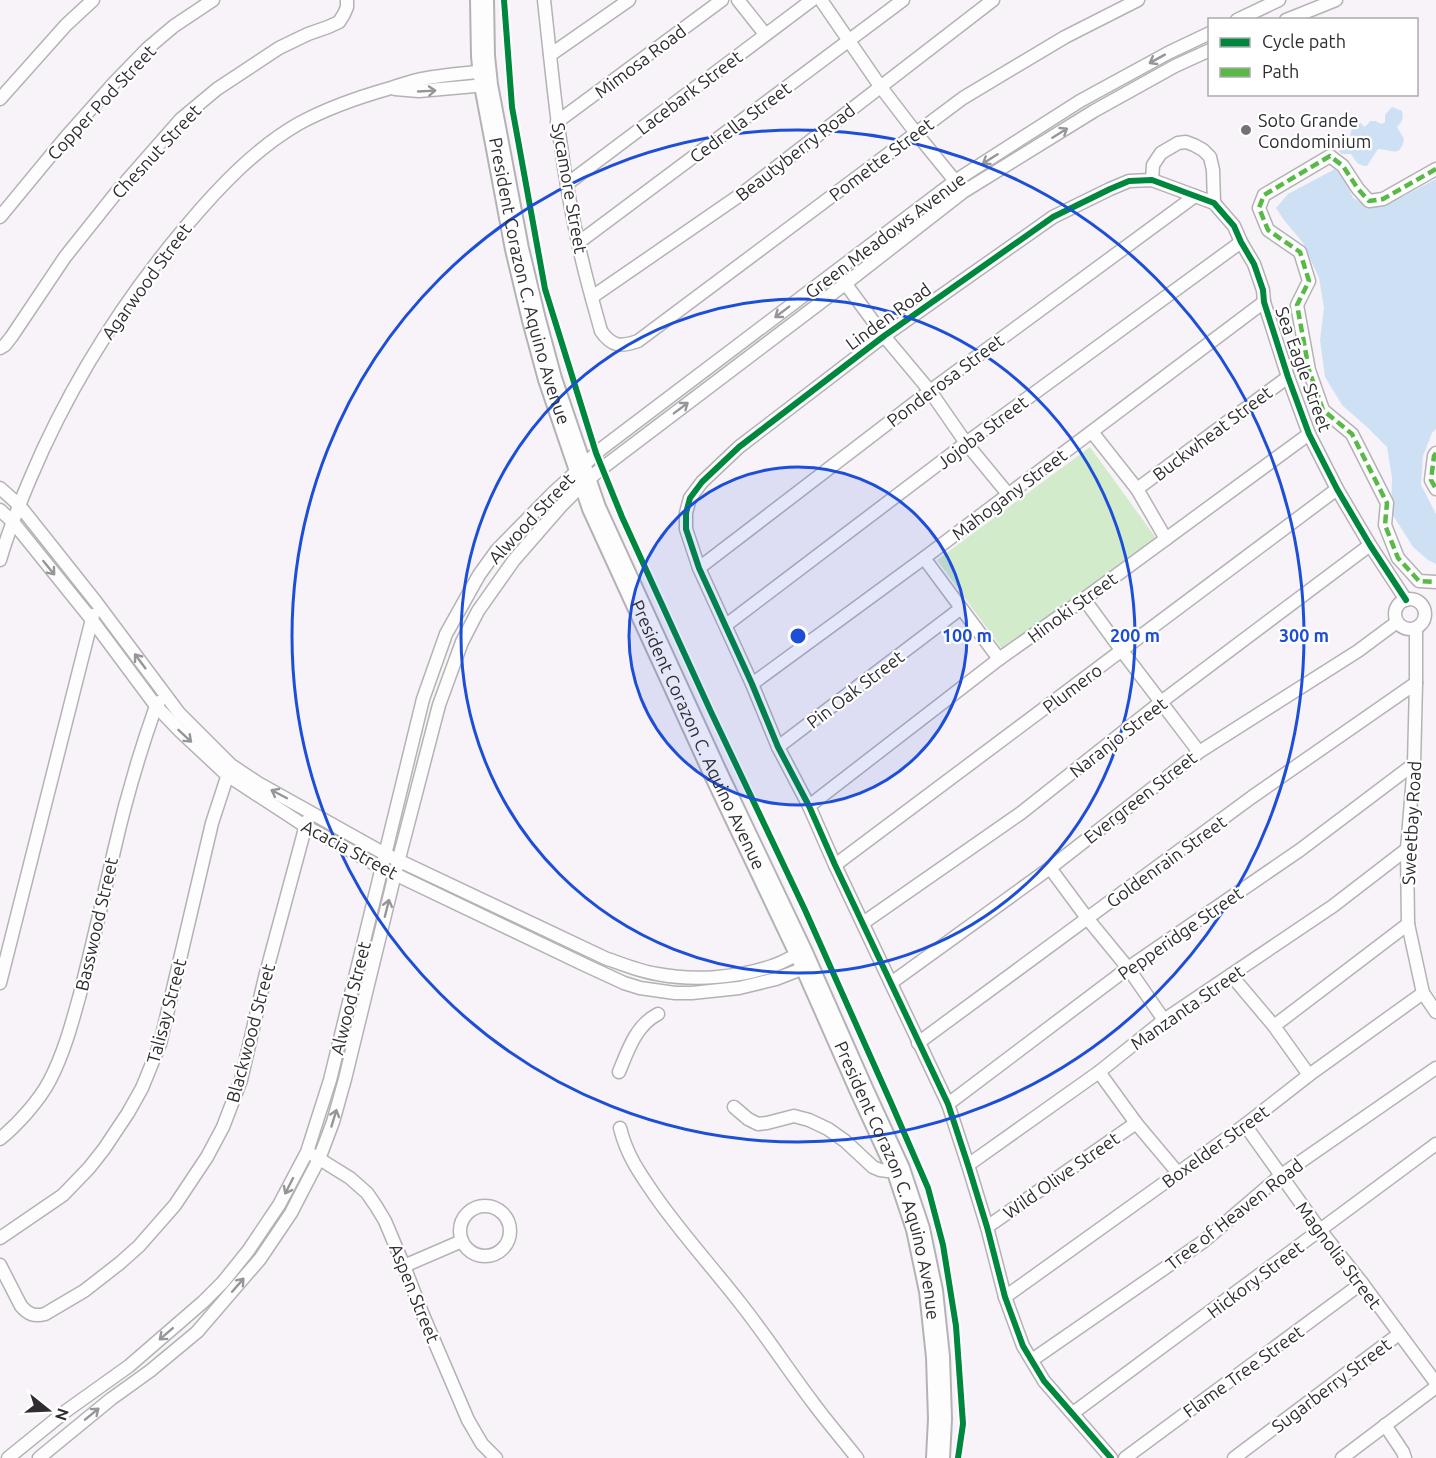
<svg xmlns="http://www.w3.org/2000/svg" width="1436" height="1458" viewBox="0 0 1436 1458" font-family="Ubuntu,sans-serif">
<rect width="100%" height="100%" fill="#f7f3f8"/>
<!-- green -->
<path fill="#d1ebcb" d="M1090,447L1156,538L1003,650L937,560Z"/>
<!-- water -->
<g fill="#cee1f4">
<path d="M1392,107L1402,111C1404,118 1402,122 1397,127L1404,139C1400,160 1390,148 1378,149L1367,166C1357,166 1356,161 1351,154H1342L1338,150L1336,140L1343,133L1347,134L1348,138L1343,143L1345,146H1351L1353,149H1356L1358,147L1359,139L1357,137L1353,138L1350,135L1354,123L1357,122L1361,123L1364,127L1367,125L1370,121H1375L1382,124L1385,122V115Z"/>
<path d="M1335,169L1346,182L1353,198L1369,206L1398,199L1436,179V429L1432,433L1423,456L1421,485L1436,514V564L1428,560L1413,547L1391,512L1392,478L1387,447L1367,427L1342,405L1325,377L1320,340L1324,308L1319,278L1303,243L1284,220L1276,208L1288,194Z"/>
</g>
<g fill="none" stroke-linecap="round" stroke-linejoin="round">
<!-- street casing -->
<g stroke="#b4b2b5" stroke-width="15">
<g id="street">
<path d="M544,0C553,81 560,162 578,242C584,272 593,302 601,331C612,347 621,347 638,341L963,98L1065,37L1138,0"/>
<path d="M738,0L765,34"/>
<path d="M821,0L880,86L916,133L960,187"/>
<path d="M1237,20L1279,0"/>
<path d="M1286,20L1336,0"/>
<path d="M550,55L629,0"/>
<path d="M395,89L419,91L486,85"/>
<path d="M0,99L66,25L93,0"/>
<path d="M557,122L722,0"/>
<path d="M1436,169L1383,199L1369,201L1358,189L1343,166L1330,156L1264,195L1259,208L1268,230L1300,252L1309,281L1297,305L1309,370L1323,410L1352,434L1387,503L1385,525L1398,558L1419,581L1436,582"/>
<path d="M1152,180L1153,165L1161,153L1178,143L1186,142L1194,145L1203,150L1210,157L1213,170L1214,203"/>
<path d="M567,184L812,0"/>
<path d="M0,217L66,137L114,83L148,48L174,26L213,0"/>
<path d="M578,243L903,0"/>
<path d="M842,279L884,336L930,391L966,443L1008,494"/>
<path d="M592,297L743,193L993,0"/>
<path d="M0,348L5,345L12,336L65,257L116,193L181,119L217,89L279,48L308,34L328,27L339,22L344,14L347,7V0"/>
<path d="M1092,432L1137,489L1166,539"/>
<path d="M1436,453L1434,456L1431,480L1436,489"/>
<path d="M0,488L19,505L46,539L96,602L179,713L231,765L258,783L385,854L605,958C622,964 639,971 657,974C694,981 737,978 772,966C782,963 791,957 801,953"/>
<path d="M1137,489L1288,377"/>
<path d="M0,510L13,522L92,620L156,706L180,731L227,775L305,826L382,868L585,965L624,983L640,988L675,993H692L739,988L776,979L807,967"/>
<path d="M924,558L999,659"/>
<path d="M0,560C8,532 19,505 30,479C69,386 123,301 187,225C219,187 255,149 298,124C327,108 359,97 391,88C400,85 408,82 417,80C439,75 462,74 485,71"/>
<path d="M699,568L930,391L1195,196"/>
<path d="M1084,599L1122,651L1199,752"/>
<circle cx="1410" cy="614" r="15"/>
<path d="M726,625L966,443L1241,242"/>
<path d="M1416,628V683L1414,764L1407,849L1408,924L1423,993L1436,1012"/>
<path d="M752,684L924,558L1264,302"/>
<path d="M778,747L960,609"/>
<path d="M809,806L999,659L1084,599L1309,434"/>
<path d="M835,865L1337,489"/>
<path d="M1050,868L1087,918L1128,968L1164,1020"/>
<path d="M863,923L1021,813L1161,702L1370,545"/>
<path d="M1231,975L1274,1026L1309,1075"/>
<path d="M0,983L93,615"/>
<path d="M891,983L1050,868L1199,752L1358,651L1397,622"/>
<path d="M1274,1026L1408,924"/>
<path d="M918,1043L1252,797L1416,683"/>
<path d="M619,1072C628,1050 636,1025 658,1014"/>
<path d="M1099,1072L1136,1123L1178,1173"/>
<path d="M948,1104L1128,968L1300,850L1414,764"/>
<path d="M734,1107L748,1119L758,1124L767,1123L794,1116L809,1120L828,1129L845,1141L873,1167L880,1170L888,1171L898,1169"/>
<path d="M1245,1125L1320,1230L1362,1283L1436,1383"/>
<path d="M620,1128C627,1156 640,1174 656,1197C682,1234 713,1268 741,1304C767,1337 789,1371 814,1404C828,1423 843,1440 857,1458"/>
<path d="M0,1139C18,1124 39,1101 50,1080C64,1053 72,1023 80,994C92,946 103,899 114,851C125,802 139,754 156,706L159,702"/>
<path d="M313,1155L350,1178L367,1193L376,1206L385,1221L404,1266L423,1315L468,1420L482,1444L496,1458"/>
<path d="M968,1165L1099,1072L1164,1020L1333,906L1407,849"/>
<circle cx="485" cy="1231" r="25"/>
<path d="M987,1227L1136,1123"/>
<path d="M0,1238L63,1195L89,1168L104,1149L128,1113L142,1088L160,1044L212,823L230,768"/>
<path d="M0,1265L21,1306C28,1314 34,1317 45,1314L84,1291L120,1263L139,1246L175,1205L207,1157L223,1127L241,1080L265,977L307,821"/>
<path d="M404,1266L462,1241"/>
<path d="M1005,1297L1245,1125L1309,1075L1423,993"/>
<path d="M1032,1360L1204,1241L1280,1176L1436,1068"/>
<path d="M1073,1413L1436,1144"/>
<path d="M1385,1425L1403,1452L1405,1458"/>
<path d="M8,1458L66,1411L129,1366L203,1302L223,1282L248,1251L279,1205L307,1152L330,1080L423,699L446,634L479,575L497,550L553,493L601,449L955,181L1080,101L1168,53L1210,33"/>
<path d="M39,1458L111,1399L150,1371L197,1332L260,1259L291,1213L319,1159L333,1122L345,1079L395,874L439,705L462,642L478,611L514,560L561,506L585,482L601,469L845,284L963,192L1094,111L1175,66L1210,50"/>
<path d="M1111,1458L1044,1381L1023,1346L1005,1297L987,1227L968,1165L948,1104L835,865L809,806L778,747L752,684L699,568L686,529V513L690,498L702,482L739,447L884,336L1053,217L1110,189L1129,181L1152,180L1214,203L1234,226L1241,242L1254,264L1263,290L1264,302L1288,377L1309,434L1337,489L1370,545L1406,600"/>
<path d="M1125,1458L1362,1283"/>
<path d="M1234,1458L1399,1334"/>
<path d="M1342,1458L1436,1387"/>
</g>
</g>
<!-- highway casing -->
<g stroke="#b4b2b5" stroke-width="26">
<g id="highway">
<path id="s1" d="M482,0L483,56L486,85L517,249L534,320L550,379L594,508L714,770L801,953L862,1091L898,1169L918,1229L931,1291L938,1357L940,1419L938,1458"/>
</g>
</g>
<!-- street -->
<use href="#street" stroke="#fefdfe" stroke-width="12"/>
<!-- highway -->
<use href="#highway" stroke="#fefdfe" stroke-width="22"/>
<!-- quiet -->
<g stroke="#58b947" stroke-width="4.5" stroke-dasharray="9 4.5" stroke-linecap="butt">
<path d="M1436,169L1383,199L1369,201L1358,189L1343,166L1330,156L1264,195L1259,208L1268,230L1300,252L1309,281L1297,305L1309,370L1323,410L1352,434L1387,503L1385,525L1398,558L1419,581L1436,582"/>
<path d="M1436,453L1434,456L1431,480L1436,489"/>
</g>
<!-- cycleway casing -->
<g stroke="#fff" stroke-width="10">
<g id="cycleway">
<path d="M504,0L512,107L545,289L596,453L622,517L711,712L805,910L892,1105L928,1188L943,1245L956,1326L963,1424L958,1458"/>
<path d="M1111,1458L1044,1381L1023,1346L1005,1297L987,1227L968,1165L948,1104L835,865L809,806L778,747L752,684L699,568L686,529V513L690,498L702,482L739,447L884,336L1053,217L1110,189L1129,181L1152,180L1214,203L1234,226L1241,242L1254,264L1263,290L1264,302L1288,377L1309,434L1337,489L1370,545L1406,600"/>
</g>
</g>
<!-- cycleway -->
<use href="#cycleway" stroke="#00873e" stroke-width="6"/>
</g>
<!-- one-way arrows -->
<defs><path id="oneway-shaft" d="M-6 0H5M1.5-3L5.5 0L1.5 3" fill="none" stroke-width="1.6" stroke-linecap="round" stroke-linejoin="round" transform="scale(1.5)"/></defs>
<g stroke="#969597">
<use href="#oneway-shaft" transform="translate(1157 59) rotate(151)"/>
<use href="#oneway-shaft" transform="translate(427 91) rotate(-3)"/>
<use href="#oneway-shaft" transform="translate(1060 133) rotate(-32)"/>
<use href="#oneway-shaft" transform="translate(990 159) rotate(148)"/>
<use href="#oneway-shaft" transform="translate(782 312) rotate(143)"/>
<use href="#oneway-shaft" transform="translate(681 408) rotate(-37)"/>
<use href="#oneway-shaft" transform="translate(49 568) rotate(51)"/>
<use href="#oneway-shaft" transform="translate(140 661) rotate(-127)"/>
<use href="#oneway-shaft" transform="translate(185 736) rotate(43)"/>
<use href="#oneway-shaft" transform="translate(279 794) rotate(-152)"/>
<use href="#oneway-shaft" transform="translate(387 908) rotate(-76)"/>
<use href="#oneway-shaft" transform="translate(334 1118) rotate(-73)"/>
<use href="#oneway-shaft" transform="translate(289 1186) rotate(117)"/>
<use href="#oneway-shaft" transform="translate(238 1285) rotate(-49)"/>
<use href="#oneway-shaft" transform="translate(166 1334) rotate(139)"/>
<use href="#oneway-shaft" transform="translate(92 1414) rotate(-39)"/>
</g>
<!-- distance rings -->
<circle cx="798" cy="636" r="169" fill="#1d4ed8" fill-opacity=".12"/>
<g fill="none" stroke="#1d4ed8" stroke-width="3">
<circle cx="798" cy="636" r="169"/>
<circle cx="798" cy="636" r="337"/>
<circle cx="798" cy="636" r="506"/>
</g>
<!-- markers -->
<circle fill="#757276" stroke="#fff" stroke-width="2" cx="1246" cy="130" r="6"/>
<g text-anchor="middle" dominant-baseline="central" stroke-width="4.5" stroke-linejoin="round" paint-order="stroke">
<!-- street labels -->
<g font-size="18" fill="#2f2d30" stroke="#fff">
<text transform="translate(640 61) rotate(-37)">Mimosa Road</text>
<text transform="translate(689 92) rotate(-37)">Lacebark Street</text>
<text transform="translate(101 102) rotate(-47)">Copper Pod Street</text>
<text transform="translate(740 122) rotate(-37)">Cedrella Street</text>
<text transform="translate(156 151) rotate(-47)">Chesnut Street</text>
<text transform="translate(795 152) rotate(-38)">Beautyberry Road</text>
<text transform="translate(881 159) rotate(-37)">Pomette Street</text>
<text transform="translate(570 188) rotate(80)">Sycamore Street</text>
<text transform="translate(885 235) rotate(-37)">Green Meadows Avenue</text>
<text transform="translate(146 281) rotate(-54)">Agarwood Street</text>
<text stroke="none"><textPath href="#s1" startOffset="286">President Corazon C. Aquino Avenue</textPath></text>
<text transform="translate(888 316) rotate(-36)">Linden Road</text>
<text transform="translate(1304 369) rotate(70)">Sea Eagle Street</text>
<text transform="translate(945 380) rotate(-37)">Ponderosa Street</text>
<text transform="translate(982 432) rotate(-37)">Jojoba Street</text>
<text transform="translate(1212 433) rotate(-37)">Buckwheat Street</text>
<text transform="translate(1009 494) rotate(-37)">Mahogany Street</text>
<text transform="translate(531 518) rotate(-47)">Alwood Street</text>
<text transform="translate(1072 607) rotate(-36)">Hinoki Street</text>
<text transform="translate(1072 688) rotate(-37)">Plumero</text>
<text transform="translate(855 689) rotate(-37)">Pin Oak Street</text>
<text stroke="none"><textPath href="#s1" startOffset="772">President Corazon C. Aquino Avenue</textPath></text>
<text transform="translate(1118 737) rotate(-38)">Naranjo Street</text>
<text transform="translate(1140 797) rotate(-38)">Evergreen Street</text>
<text transform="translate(1411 823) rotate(-87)">Sweetbay Road</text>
<text transform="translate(350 849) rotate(28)">Acacia Street</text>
<text transform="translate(1166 861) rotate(-36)">Goldenrain Street</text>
<text transform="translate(96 924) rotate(-77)">Basswood Street</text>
<text transform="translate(1180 933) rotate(-35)">Pepperidge Street</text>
<text transform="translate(350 998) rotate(-76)">Alwood Street</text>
<text transform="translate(1187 1007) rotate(-35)">Manzanta Street</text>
<text transform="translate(166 1011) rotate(-75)">Talisay Street</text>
<text transform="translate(250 1033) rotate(-75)">Blackwood Street</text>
<text transform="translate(1215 1146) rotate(-36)">Boxelder Street</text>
<text transform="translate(1061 1175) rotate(-35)">Wild Olive Street</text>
<text stroke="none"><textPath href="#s1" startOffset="1258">President Corazon C. Aquino Avenue</textPath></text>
<text transform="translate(1234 1214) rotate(-38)">Tree of Heaven Road</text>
<text transform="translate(1339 1255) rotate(53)">Magnolia Street</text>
<text transform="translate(1255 1279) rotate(-37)">Hickory Street</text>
<text transform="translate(415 1293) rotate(68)">Aspen Street</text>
<text transform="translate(1243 1371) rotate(-36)">Flame Tree Street</text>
<text transform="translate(1331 1385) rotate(-37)">Sugarberry Street</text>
</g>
<!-- poi labels -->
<g font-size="18" fill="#2f2d30" stroke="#fff" text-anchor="start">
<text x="1258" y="120">Soto Grande<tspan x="1258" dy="21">Condominium</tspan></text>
</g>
</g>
<circle cx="798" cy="636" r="9" fill="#1d4ed8" stroke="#fff" stroke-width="3"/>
<g font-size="18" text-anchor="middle" font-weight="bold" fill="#1d4ed8" stroke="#fff" stroke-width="4.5" stroke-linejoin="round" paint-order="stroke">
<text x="967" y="642">100 m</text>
<text x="1135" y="642">200 m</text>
<text x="1304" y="642">300 m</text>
</g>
<!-- legend -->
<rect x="1208" y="18" width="210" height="78" fill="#ffffff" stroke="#acabac" stroke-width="1.5"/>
<rect x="1220" y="38" width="30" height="9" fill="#00873e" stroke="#acabac" stroke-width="1.5"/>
<text x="1262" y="48" font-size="18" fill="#2f2d30">Cycle path</text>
<rect x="1220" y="68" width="30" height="9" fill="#58b947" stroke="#acabac" stroke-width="1.5"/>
<text x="1262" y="78" font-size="18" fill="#2f2d30">Path</text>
<!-- north arrow -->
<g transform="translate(48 1410) rotate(108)" stroke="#ffffff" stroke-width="4.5" paint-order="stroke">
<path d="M0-4.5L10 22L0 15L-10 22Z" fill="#2f2d30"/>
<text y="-9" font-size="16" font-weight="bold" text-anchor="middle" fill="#2f2d30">N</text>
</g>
</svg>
